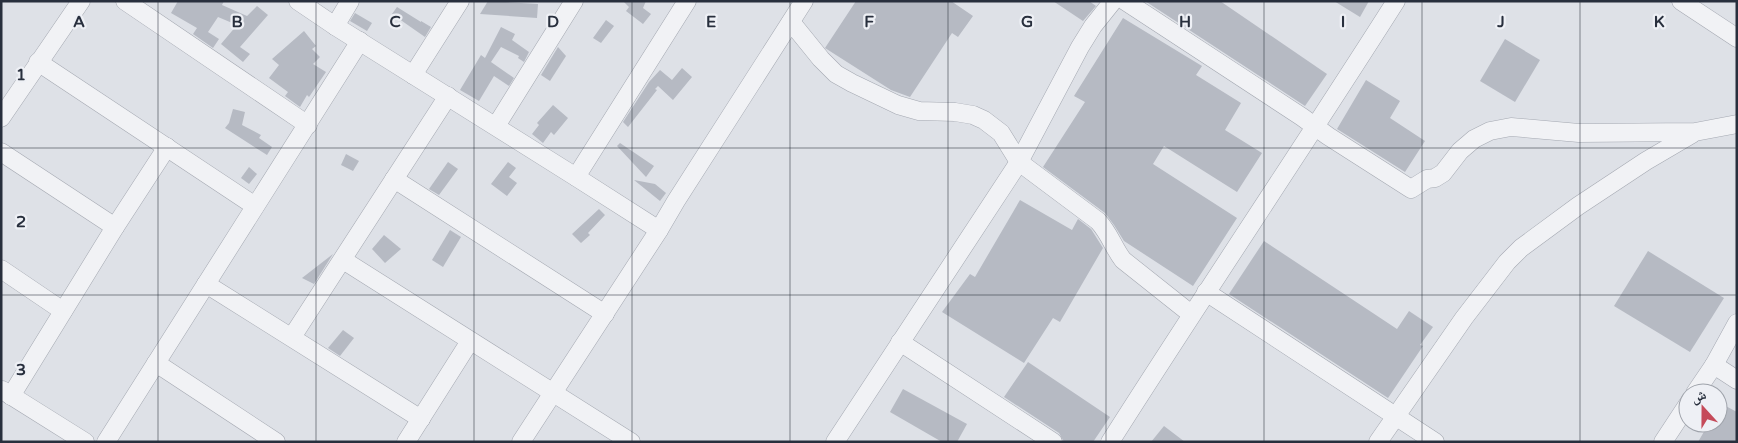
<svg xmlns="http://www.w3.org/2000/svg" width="1738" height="443" viewBox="0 0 1738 443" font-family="'Varela Round','Noto Naskh Arabic',sans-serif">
<rect width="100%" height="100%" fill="#dee1e7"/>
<!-- building -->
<g fill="#b6bac3">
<path d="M178,1H224L222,5L247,16L257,6L268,15L240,47L250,54L243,62L221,44L237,25L218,17L208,32L219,39L213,48L193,34L197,28L171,13Z"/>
<path d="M488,1L538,4L537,18L480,14Z"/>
<path d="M623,1H646L643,8L651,14L643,24L626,11L629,7Z"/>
<path d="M856,1H951L973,16L958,37L952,33L910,97L891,90L825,48Z"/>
<path d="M1053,1H1089L1096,6L1083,21Z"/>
<path d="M1145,1H1220L1327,74L1305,106Z"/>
<path d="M1334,1H1369L1360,17Z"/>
<path d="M397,7L421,22V21L431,27L425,37L392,14Z"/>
<path d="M355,13L372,23L367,31L350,21Z"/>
<path d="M1123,18L1202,66L1196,75L1241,103L1225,130L1262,153L1237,192L1164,146L1153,164L1237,218L1193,286L1124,241L1114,225L1105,213L1043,167L1085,102L1074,96Z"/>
<path d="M606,20L614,26L601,43L593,38Z"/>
<path d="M501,27L515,34L512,40L529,52L524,62L518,58L519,56L501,47L491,62L514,78L509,86L494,76L479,101L460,90L481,55L485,58Z"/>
<path d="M304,31L316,46L312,49L320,57L313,64L326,72L309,97L307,95L300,107L285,96L288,92L269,78L279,65L272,59Z"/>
<path d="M1505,39L1540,60L1515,102L1480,81Z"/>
<path d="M558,47L566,56L550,81L541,75Z"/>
<path d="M682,68L692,77L673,100L658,86L655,89L657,90L628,127L623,122L649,82L660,70L672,80Z"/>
<path d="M1366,80L1400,101L1390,118L1425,141L1405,172L1337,129Z"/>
<path d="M553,105L568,118L554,135L551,132L543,143L532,134L539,125L537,123Z"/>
<path d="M233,109L245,112L242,125L261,135L259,138L272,147L267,155L225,128L229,123Z"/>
<path d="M620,143L654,166L646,177L617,146Z"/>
<path d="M346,154L359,161L353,171L341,165Z"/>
<path d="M448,162L458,169L439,195L429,189Z"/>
<path d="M508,162L516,168L509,177L517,183L507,196L491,184Z"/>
<path d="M249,167L257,174L249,184L241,178Z"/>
<path d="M634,180L655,184L666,193L660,201Z"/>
<path d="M1020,200L1072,230L1078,219L1091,229L1103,248L1060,322L1053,318L1024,363L942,312L970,274L975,277Z"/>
<path d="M599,209L605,215L588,233L590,235L581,243L572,234Z"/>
<path d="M450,230L461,237L443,267L432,260Z"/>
<path d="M384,235L401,249L385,263L372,249Z"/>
<path d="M1264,241L1397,329L1409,311L1433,327L1420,345L1423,346L1388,398L1229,294Z"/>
<path d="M1648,251L1724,298L1690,352L1614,306Z"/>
<path d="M333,254L314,284L302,278Z"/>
<path d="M343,330L354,338L340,356L328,348Z"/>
<path d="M1028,362L1110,417L1093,442H1064L1059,433L1004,397Z"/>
<path d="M903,389L967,424L957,442H942L890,412Z"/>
<path d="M1718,402L1737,412V442H1698L1709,423H1718Z"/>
<path d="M1164,426L1185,442H1151Z"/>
</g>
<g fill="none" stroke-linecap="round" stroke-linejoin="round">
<!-- minor casing -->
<g stroke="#a4a8b1" stroke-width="19">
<g id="minor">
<path d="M125,1L308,125"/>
<path d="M298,1L335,26L576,177L659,230"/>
<path d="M1125,1L1302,117L1328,136L1411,189L1427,179L1435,178L1443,173L1460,151L1474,139L1490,131L1511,127L1579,133L1695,132L1737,124"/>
<path d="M1681,1L1737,38"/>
<path d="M791,22L821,59L836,74L852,83L898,105L919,111L955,112L973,115L984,120L1001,133L1019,162L1098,221C1110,234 1113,247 1123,260L1191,314"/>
<path d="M335,26L350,1"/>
<path d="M38,62L255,206"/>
<path d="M413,75L460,1"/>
<path d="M1,118L81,1"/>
<path d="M496,126L574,1"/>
<path d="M1,152L115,227"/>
<path d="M576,177L687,1"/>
<path d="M394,179L605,314"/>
<path d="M343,260L631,442"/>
<path d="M1,269L63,311"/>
<path d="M206,284L421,419"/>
<path d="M1206,292L1435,442"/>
<path d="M292,337L448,96"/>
<path d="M900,342L1053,442"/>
<path d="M156,363L276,442"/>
<path d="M1714,365L1737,380"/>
<path d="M2,390L85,442"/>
<path d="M1695,393L1714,365L1737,323"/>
<path d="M11,396L115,227L167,147"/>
<path d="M106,442L360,41"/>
<path d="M406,442L470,341"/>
<path d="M521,442L659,230L676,201L804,1"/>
<path d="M835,442L1019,162L1080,47L1093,26L1113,1"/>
<path d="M1110,442C1204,294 1302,149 1396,1"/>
<path d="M1378,442L1464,318L1507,262L1521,248L1578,206L1646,161L1692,134"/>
<path d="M1663,442L1688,404"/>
</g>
</g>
<!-- minor -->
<use href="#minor" stroke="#f1f2f5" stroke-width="18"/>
</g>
<!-- grid -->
<path fill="none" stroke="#282f3d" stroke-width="1" stroke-opacity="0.55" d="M158,1V442M316,1V442M474,1V442M632,1V442M790,1V442M948,1V442M1106,1V442M1264,1V442M1422,1V442M1580,1V442M1,148H1737M1,295H1737"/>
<g font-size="16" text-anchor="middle" font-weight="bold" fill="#282f3d" stroke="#eef0f5" stroke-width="4.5" stroke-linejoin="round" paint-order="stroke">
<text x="79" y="27">A</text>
<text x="237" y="27">B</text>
<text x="395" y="27">C</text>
<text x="553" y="27">D</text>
<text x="711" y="27">E</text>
<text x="869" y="27">F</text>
<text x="1027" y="27">G</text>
<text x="1185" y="27">H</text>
<text x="1343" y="27">I</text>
<text x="1501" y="27">J</text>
<text x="1659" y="27">K</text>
<text x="21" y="80">1</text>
<text x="21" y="227">2</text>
<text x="21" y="375">3</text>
</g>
<!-- border -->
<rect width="1738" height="443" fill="none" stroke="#282f3d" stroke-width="5"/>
<!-- north arrow -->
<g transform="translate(1703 408) rotate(339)"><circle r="24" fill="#eef0f5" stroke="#9fa3ab"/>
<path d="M0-4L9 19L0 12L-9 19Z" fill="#c54a59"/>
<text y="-8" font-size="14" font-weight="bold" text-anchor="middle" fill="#282f3d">ش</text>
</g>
</svg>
